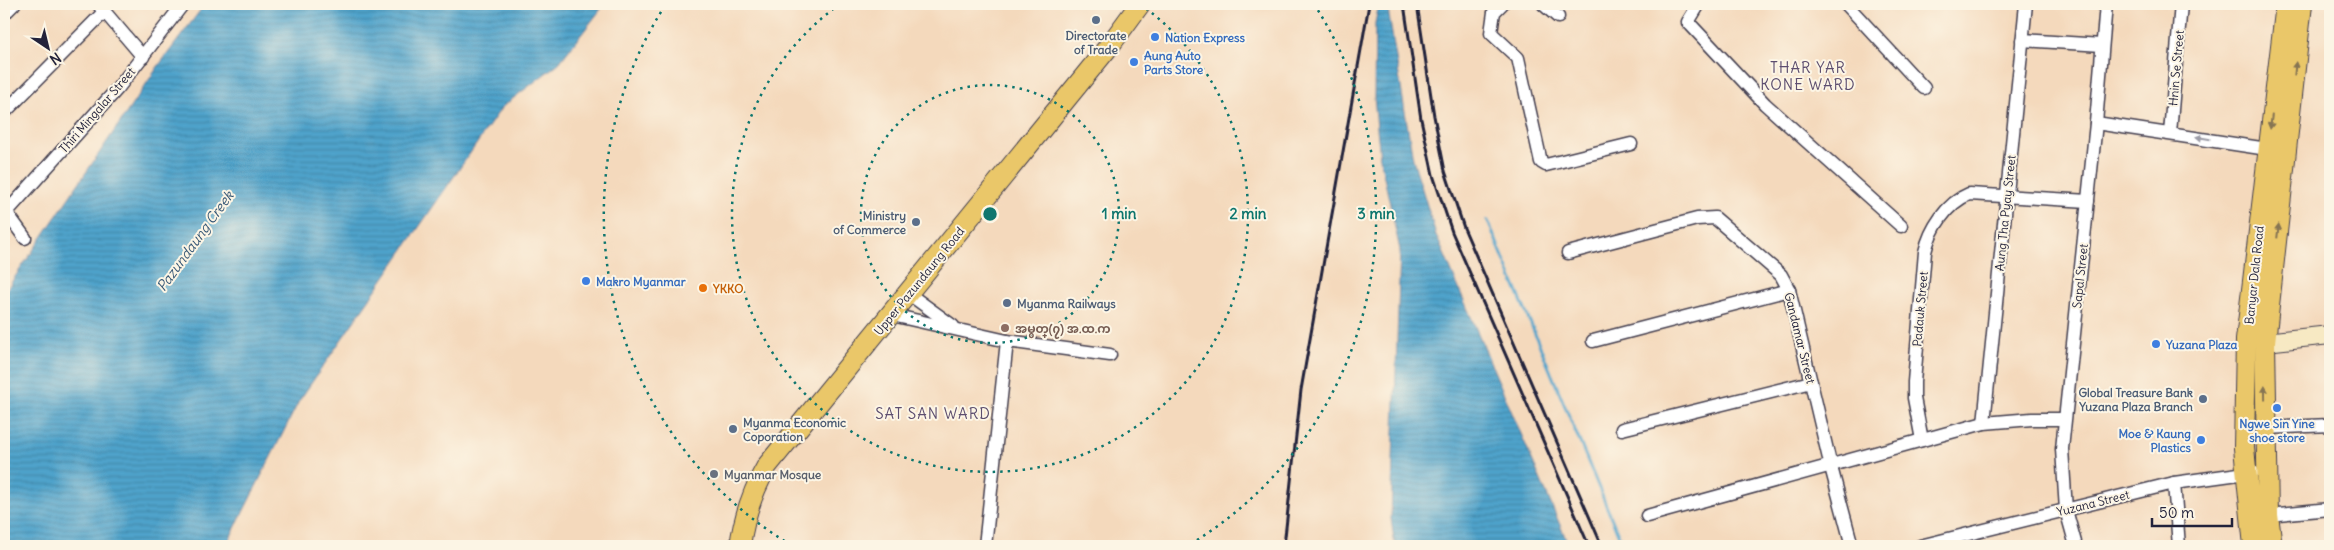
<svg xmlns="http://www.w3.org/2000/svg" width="2334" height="550" viewBox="0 0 2334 550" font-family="Delius,'Noto Sans Myanmar',sans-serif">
<defs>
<pattern id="water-rules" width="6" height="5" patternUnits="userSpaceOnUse" patternTransform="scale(1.25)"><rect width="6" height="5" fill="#4fa3cb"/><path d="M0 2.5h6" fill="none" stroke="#4184a6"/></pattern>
</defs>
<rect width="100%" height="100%" fill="#fcf5e5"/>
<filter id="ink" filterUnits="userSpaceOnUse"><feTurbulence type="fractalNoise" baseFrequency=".02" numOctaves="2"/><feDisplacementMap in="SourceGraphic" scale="10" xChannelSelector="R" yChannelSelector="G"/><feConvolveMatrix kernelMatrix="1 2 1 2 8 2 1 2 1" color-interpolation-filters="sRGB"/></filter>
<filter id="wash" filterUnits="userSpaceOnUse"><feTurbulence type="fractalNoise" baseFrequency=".0096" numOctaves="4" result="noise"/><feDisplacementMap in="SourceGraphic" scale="20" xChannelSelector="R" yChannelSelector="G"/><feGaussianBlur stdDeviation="1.12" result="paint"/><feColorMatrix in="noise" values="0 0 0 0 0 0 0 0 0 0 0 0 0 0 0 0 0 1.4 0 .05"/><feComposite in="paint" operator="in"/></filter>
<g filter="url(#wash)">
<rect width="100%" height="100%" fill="#f4d9bc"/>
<!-- water -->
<g fill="url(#water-rules)" stroke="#386283">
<path d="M205,4H605L559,63L502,107L299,401L226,546H4V293L159,65Z"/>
<path d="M1379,4H1387L1413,159L1436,235L1569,546H1395L1391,519L1400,250L1380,159L1374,97L1375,23Z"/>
</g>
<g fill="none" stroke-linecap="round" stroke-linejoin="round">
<!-- stream -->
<path stroke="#4fa3cb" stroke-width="3" d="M1488,221L1623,546"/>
</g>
</g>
<g filter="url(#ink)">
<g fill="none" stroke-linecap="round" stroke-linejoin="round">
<!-- street casing -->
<g stroke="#423d4e" stroke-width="15">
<g id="street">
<path d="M98,4L143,57"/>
<path d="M1502,4L1494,12L1491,33L1518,58L1541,162L1546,165L1631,144"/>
<path d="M1543,4L1558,17"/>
<path d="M1699,4L1688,22L1765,104L1901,226"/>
<path d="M1846,4L1924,88"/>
<path d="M4,14L14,4"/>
<path d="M2022,40L2102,45"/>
<path d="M4,113L104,12"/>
<path d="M2096,123L2274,150"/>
<path d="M2170,133L2181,4"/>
<path d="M4,209L25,238"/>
<path d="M6,213L118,88L183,4"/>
<path d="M1568,253L1697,219L1715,218L1781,275L1789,290L1831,467L1852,546"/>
<path d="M909,294L953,326"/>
<path d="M892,315L1007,341L1110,355"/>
<path d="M1593,341L1789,290"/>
<path d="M1984,423L2026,4"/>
<path d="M2266,428L2330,425"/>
<path d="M1622,429L1811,382"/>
<path d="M1922,440L1914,398V382L1925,252C1930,229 1947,203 1969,194L2088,201"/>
<path d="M2174,483L2179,546"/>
<path d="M2268,515L2330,509"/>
<path d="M1647,516L1984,423L2032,419H2064"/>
<path d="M985,546L1007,341"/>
<path d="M1920,546L2174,483L2253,472"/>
<path d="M2076,546L2066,510L2062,449L2096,123L2106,4"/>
</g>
</g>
<!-- secondary casing -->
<g stroke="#423d4e" stroke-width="20">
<path id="secondary" d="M2265,342L2330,335"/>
</g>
<!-- primary casing -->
<g stroke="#423d4e" stroke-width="22">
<g id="primary">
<path d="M740,546C744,516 752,492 767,466L1110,45L1140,4"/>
<path d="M2254,546L2244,448L2246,340L2286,4"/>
<path d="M2272,546L2268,515L2265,342L2302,4"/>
</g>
</g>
<!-- street -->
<use href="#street" stroke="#fff" stroke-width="12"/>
<!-- secondary -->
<use href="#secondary" stroke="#f7e9c3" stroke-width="18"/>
<!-- primary -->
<use href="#primary" stroke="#eac769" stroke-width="20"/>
<!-- rail -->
<g stroke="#22223b" stroke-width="3">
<path d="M1404,4L1421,119L1433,175L1452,232L1589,546"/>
<path d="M1417,4L1434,116L1445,171L1464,228L1602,546"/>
<path d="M1284,546L1301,390L1369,4"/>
</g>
</g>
<!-- one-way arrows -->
<defs><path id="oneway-solid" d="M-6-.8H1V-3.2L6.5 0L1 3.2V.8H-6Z" transform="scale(1.25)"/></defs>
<g fill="#867452">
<use href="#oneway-solid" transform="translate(2295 69) rotate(-84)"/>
<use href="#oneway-solid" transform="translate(2271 122) rotate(97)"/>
<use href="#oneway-solid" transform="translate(2278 231) rotate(-84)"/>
<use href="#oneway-solid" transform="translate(2265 393) rotate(-91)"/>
</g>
<use fill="#9c9ca7" href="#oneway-solid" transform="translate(2203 138) rotate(-170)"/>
</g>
<!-- distance rings -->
<g fill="none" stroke="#0f766e" stroke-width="2.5" stroke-dasharray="2.5 5">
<circle cx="990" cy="214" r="129"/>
<path d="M1140 4A258 258 0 1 1 840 4"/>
<path d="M791 545A386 386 0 0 1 666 4M1314 4A386 386 0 0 1 1189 545"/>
</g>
<!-- markers -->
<g fill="#5c6f8a" stroke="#fcf5e5" stroke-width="2">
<circle cx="1096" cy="20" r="5"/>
<circle cx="916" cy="222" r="5"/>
<circle cx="1007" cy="303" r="5"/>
<circle cx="2203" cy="399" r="5"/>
<circle cx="733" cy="429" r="5"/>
</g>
<g fill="#3f7fe0" stroke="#fcf5e5" stroke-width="2">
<circle cx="1155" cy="37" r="5"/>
<circle cx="1134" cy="62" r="5"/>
<circle cx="586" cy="281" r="5"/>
<circle cx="2156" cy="344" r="5"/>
<circle cx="2277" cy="408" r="5"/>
<circle cx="2201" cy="440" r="5"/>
</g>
<circle fill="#e8710a" stroke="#fcf5e5" stroke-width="2" cx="703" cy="288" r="5"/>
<circle fill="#8d6e63" stroke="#fcf5e5" stroke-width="2" cx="1005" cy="328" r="5"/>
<circle fill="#6b7280" stroke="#fcf5e5" stroke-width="2" cx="714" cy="474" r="5"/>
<g text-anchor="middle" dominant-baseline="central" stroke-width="4" stroke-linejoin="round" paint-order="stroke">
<!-- service labels -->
<g font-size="12" font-weight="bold" fill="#4e5e75" stroke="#fcf5e5" text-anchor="end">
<text x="1096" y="35" text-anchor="middle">Directorate<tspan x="1096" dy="14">of Trade</tspan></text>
<text x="906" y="215">Ministry<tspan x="906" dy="14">of Commerce</tspan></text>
<text x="1017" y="303" text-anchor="start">Myanma Railways</text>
<text x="2193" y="392">Global Treasure Bank<tspan x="2193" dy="14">Yuzana Plaza Branch</tspan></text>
<text x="743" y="422" text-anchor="start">Myanma Economic<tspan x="743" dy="14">Coporation</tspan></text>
</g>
<!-- shop labels -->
<g font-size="12" font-weight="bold" fill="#366cbe" stroke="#fcf5e5" text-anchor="start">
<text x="1165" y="37">Nation Express</text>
<text x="1144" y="55">Aung Auto<tspan x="1144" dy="14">Parts Store</tspan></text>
<text x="596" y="281">Makro Myanmar</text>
<text x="2166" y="344">Yuzana Plaza</text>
<text x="2277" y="423" text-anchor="middle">Ngwe Sin Yine<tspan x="2277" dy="14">shoe store</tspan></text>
<text x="2191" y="433" text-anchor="end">Moe &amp; Kaung<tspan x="2191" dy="14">Plastics</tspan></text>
</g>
<!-- street labels -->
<g font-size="12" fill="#22223b" stroke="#fcf5e5">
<text transform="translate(2176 68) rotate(-85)">Hnin Se Street</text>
<text transform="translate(97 110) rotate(-49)">Thiri Mingalar Street</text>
<text transform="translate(2005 213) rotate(-84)">Aung Tha Pyay Street</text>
<text transform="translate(2254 275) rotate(-84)">Banyar Dala Road</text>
<text transform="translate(2080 276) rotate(-84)">Sapal Street</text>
<text transform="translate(919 281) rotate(-51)">Upper Pazundaung Road</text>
<text transform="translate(1920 309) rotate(-85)">Padauk Street</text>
<text transform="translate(1800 338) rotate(76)">Gandamar Street</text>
<text transform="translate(2093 503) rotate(-14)">Yuzana Street</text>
</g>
<!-- food labels -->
<g font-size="12" font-weight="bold" fill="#c56008" stroke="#fcf5e5" text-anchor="start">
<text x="713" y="288">YKKO</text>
</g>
<!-- education labels -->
<g font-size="12" font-weight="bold" fill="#785e54" stroke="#fcf5e5" text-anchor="start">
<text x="1015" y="328">အမွတ္(၇) အ.ထ.က</text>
</g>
<!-- worship labels -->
<g font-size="12" font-weight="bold" fill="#5b616d" stroke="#fcf5e5" text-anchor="start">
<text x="724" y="474">Myanmar Mosque</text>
</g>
<!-- water labels -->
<g font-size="14" font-style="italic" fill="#345675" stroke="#fcf5e5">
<text transform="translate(195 241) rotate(-54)">Pazundaung Creek</text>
</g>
<!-- quarter labels -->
<g font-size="15" letter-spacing="1" fill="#5d4e6f" stroke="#fcf5e5">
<text x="1808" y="67">THAR YAR<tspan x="1808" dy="17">KONE WARD</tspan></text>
<text x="933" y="413">SAT SAN WARD</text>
</g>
</g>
<circle cx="990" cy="214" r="8" fill="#0f766e" stroke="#fcf5e5" stroke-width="2.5"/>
<g font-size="15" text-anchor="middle" font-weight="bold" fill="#0f766e" stroke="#fcf5e5" stroke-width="4" stroke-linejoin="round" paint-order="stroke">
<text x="1119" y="219">1 min</text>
<text x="1248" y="219">2 min</text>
<text x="1376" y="219">3 min</text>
</g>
<!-- margin -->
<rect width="2334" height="550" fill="none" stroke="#fcf5e5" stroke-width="20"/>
<!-- north arrow -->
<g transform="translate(48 48) rotate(145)" stroke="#fcf5e5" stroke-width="4" paint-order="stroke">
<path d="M0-4L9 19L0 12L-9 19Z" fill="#22223b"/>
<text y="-8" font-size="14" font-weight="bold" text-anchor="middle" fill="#22223b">N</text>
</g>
<!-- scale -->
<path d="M2152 518v8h80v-8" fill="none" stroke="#22223b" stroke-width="2.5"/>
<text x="2159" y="518" font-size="15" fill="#22223b" stroke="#fcf5e5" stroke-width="4" paint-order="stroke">50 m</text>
</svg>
